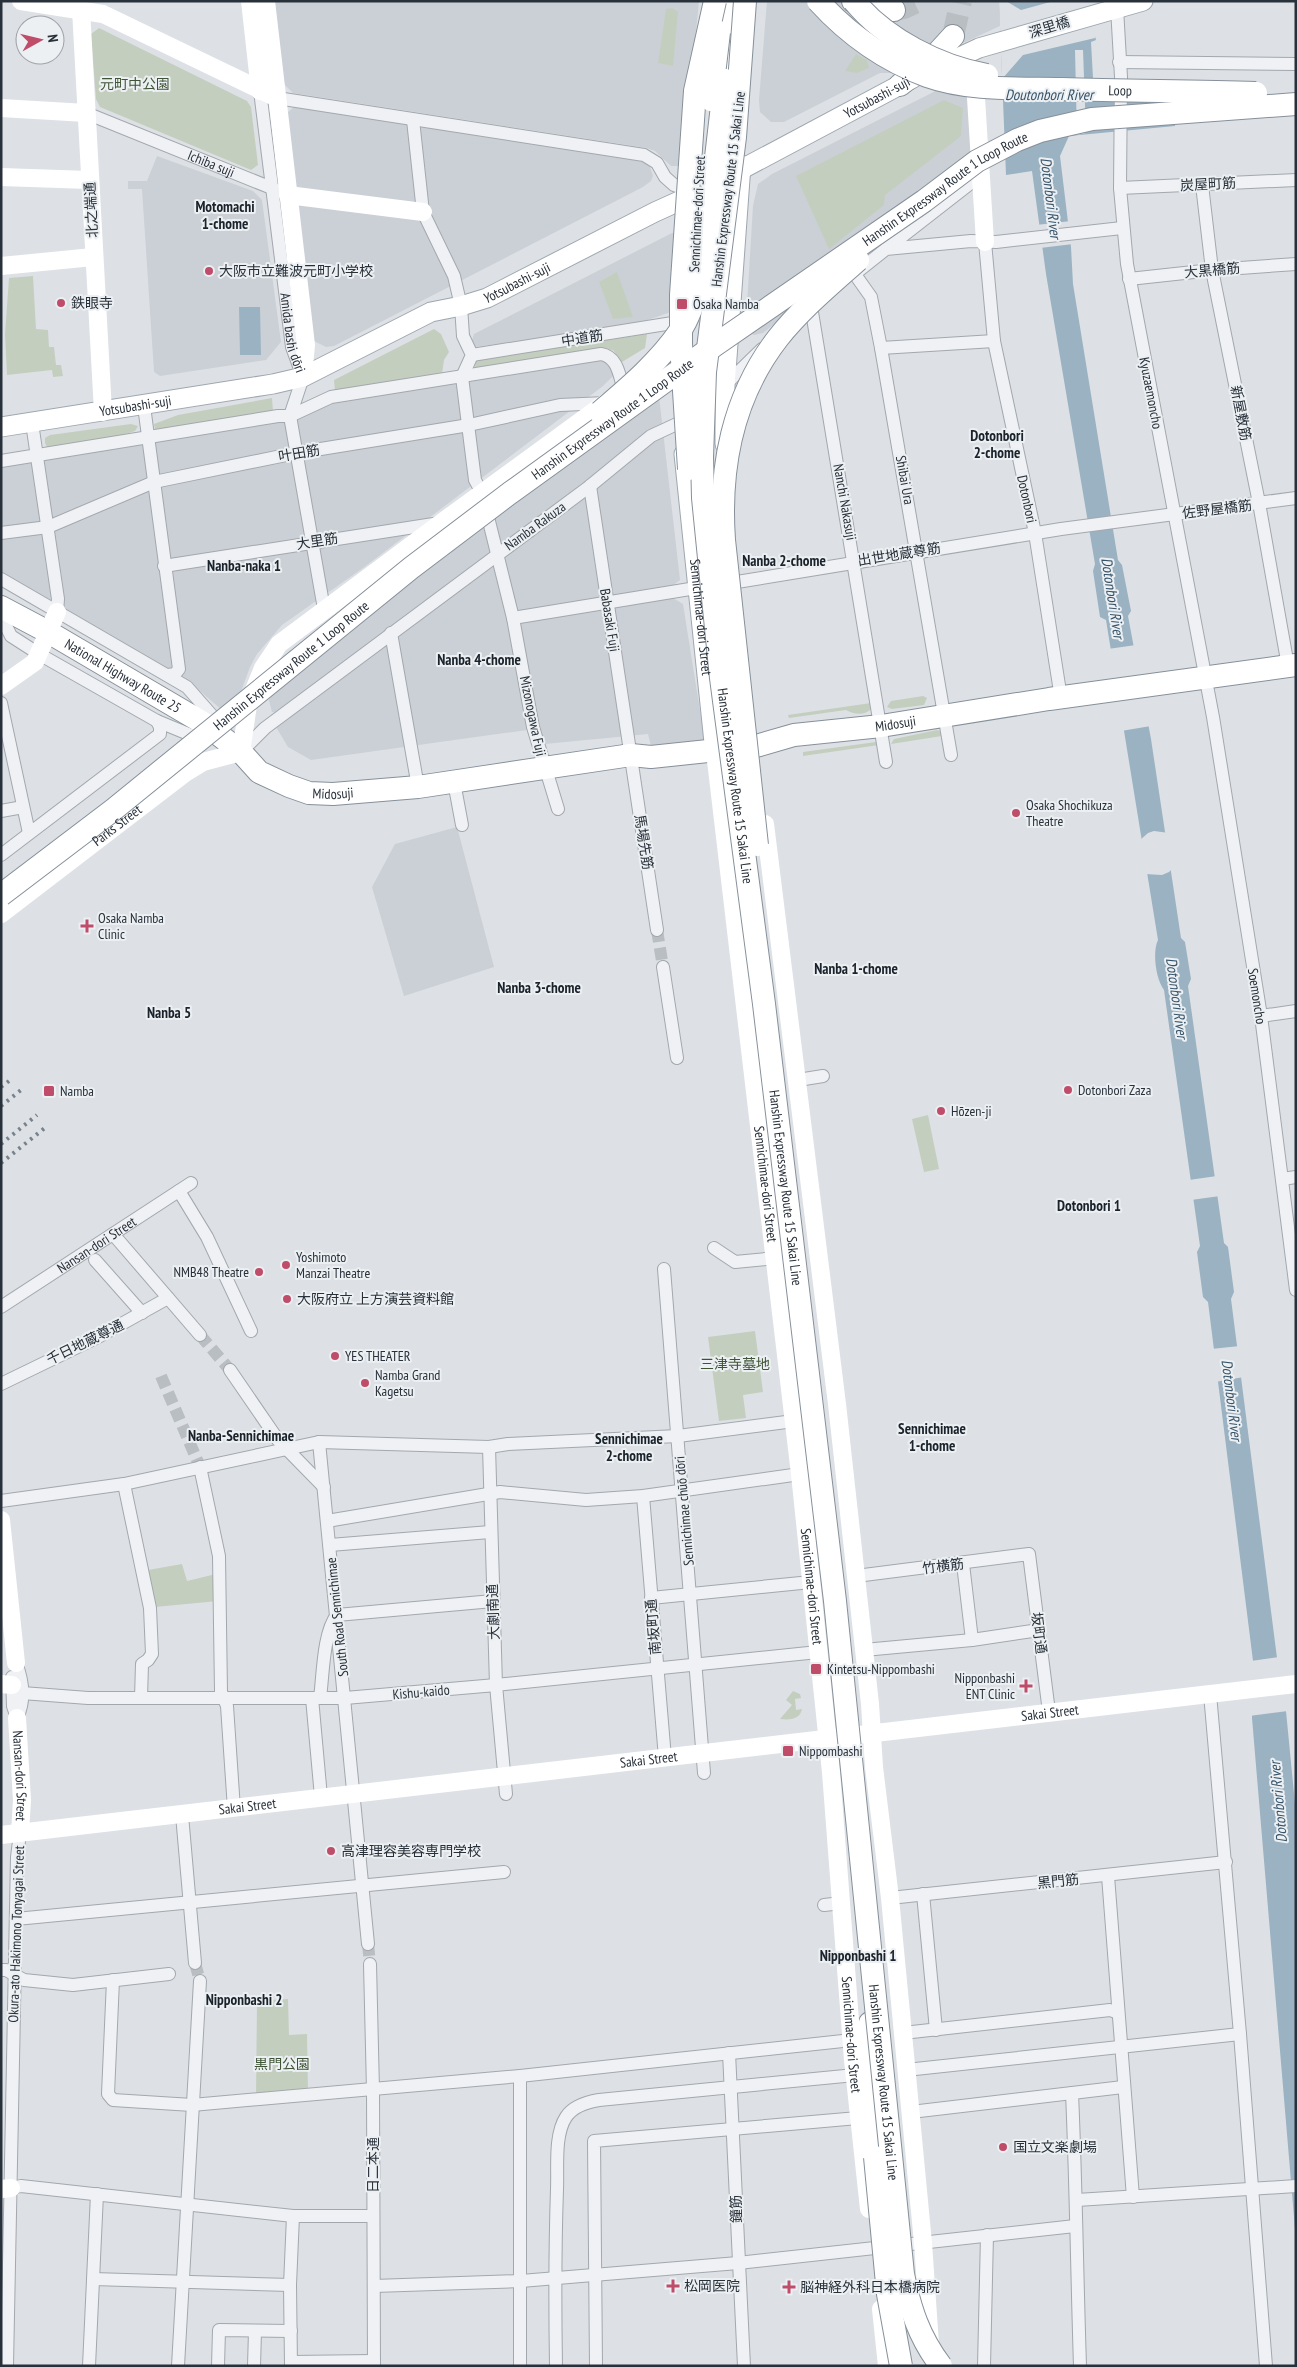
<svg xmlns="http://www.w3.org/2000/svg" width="1297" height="2367" viewBox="0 0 1297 2367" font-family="'PT Sans Narrow','Noto Sans JP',sans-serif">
<rect width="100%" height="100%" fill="#dde1e5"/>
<!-- built -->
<g fill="#cbd0d6">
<path d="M273,1H699L684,153L680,166H671L655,151L647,148L293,93L284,84Z"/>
<path d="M767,1H999L1000,26L898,73H880L784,122H771L760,112L759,100Z"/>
<path d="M957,80L967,82L973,167L763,333L754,335L750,333L746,321L753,206L758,184L772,174Z"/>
<path d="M294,107L646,162L650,167L653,176L651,181L643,187L334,346L326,347L314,341L287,113Z"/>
<path d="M157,156L253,191L262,200L281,342L266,360L160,376L154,372L142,189H128V181H147Z"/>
<path d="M672,233H675L671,312L630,326L475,347L472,340L474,334Z"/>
<path d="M599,360H605L613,369V376L603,386L363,568L282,625L257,654L250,667L235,708L222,710L185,678L161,667L1,572V466L332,402Z"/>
<path d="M659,396L680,580L672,586L673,598L683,604L704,736L702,741L651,746L648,734L545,744L527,730L311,760L288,747L276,727L278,713L272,712L268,697L479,528Z"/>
<path d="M457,827L494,967L404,996L372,887L395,844Z"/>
</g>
<!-- green -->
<g fill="#c4cebf">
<path d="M672,8L678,12L673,66L658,63L666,9Z"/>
<path d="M99,28L247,101L251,107L258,165L251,170L100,107L96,99L91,34Z"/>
<path d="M856,54L867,60L869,68L857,73L845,71Z"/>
<path d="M944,100L963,108L961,136L885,195L884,205L829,249L796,176Z"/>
<path d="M617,272L633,317L613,319L599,282Z"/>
<path d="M33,276L36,329L48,330L49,347H54L56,365H61L63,376L53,377L52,370L7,375L5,334L9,278Z"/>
<path d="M434,329L441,334L449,352L444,360L442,374L335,391L334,380Z"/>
<path d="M647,334L645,348L622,362L613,350L603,349L477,369L475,367L476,360Z"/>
<path d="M272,398L273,411L180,427L155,429L154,424L178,415Z"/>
<path d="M131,424L138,426L135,431L110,439L52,448L47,447L45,443V438L50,435Z"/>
<path d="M923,696L927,698L924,705L892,709L887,707L891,701Z"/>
<path d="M871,703L870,710C863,716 853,714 846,710L789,718L788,715Z"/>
<path d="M937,730L940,731L942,736L891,744L894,739Z"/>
<path d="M876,742L879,745L803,756V752Z"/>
<path d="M928,1115L939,1169L924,1172L912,1119Z"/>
<path d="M755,1331L763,1392L743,1395L746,1418L719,1421L708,1337Z"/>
<path d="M182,1564L187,1581L216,1574L218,1601L155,1607L148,1570Z"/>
<path d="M793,1691L800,1694L801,1698L795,1699L796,1710L802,1709C800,1720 789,1720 780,1719L792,1705L786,1700Z"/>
<path d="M288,1999L289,2035L307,2034L308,2092L256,2095L257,2001Z"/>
</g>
<!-- water -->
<g fill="#9bb2c2">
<path d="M999,1H1086L1096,40L1091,42L1093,78L1100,88H1175V126L1069,136L1060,156L1071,247L1073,284L1118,560L1122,565L1131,611L1128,616L1151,739L1181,938L1185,942L1191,979L1188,986L1224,1243L1228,1247L1234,1292L1231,1299L1277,1658L1286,1711L1296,1814V2241L1252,1718L1253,1661L1208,1302L1203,1297L1197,1252L1200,1246L1164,990C1156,980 1152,952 1158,940L1106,620L1100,617L1093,571L1095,564L1046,274L1032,171L1006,175Z"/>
<path d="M239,307H260L261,355H240Z"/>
</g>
<!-- pier -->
<g fill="#dde1e5">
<path d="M999,1H1006L1021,10L1054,1H1089L1097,33L1095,38L1023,55L1002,79Z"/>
<path d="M1075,50H1083L1086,133L1077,135Z"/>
<path d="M1071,221L1073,244L1040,248L1036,225Z"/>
<path d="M1136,645L1151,726L1121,731L1108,649Z"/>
<path d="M1154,831L1169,833L1174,867L1169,872L1162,875L1145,874L1139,841L1148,833Z"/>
<path d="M1217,1176L1220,1196L1191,1200L1189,1180Z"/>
<path d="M1240,1346L1244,1377L1215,1382L1211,1349Z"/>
<path d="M1279,1657L1288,1711L1249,1716L1251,1661Z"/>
</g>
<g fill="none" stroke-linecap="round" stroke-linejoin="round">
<!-- street-tunnel -->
<g stroke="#b9bec3" stroke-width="12" stroke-dasharray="12 6" stroke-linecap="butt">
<path d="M657,930L663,967"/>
<path d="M200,1335L230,1370"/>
<path d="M161,1376L200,1467"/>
<path d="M368,1944L370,1964"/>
<path d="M195,1963L200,1981"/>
</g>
<!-- highway-tunnel -->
<g stroke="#b9bec3" stroke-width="22" stroke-dasharray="22 11" stroke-linecap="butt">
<path d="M894,10L904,8L919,1"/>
<path d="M953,36L961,1"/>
</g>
<!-- street casing -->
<g stroke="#a3a8ae" stroke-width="14">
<g id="street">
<path d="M1117,8L1121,77L1120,188L1127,264L1213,717L1261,1016L1296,1290"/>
<path d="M1119,62L1296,64"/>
<path id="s1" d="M260,91L292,347L303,377L290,416L324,609"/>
<path d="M277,98L644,155L657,163L665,177L674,185L692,192"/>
<path id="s2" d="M86,113L279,191"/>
<path d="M413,120L423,212L454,276L461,306L463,336L472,355L462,377L475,480L482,493L513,618L533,727L558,809"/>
<path d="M1202,185L1212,270L1259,503L1288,666"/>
<path d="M1120,188L1296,180"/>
<path d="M985,242L994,341L1035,533L1061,698"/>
<path d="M886,249L981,175"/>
<path d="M857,272L886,249L971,241L996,242L1122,228"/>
<path d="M854,273L871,297L881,348L951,755"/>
<path d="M1129,279L1212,270L1296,264"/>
<path d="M811,306L886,762"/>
<path d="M881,348L994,341"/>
<path d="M472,355L685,321"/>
<path d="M725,385L762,349"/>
<path d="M144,406L179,669L175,674L168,675"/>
<path d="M32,423L58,599L57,612"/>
<path d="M1,461L278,416H290L331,397L601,354C618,357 619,375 624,390"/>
<path d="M590,486L657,930"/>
<path d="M1,533L48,527L154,482L296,453L469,425L560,405L606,403"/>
<path d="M164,566L440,523"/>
<path d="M1,579L187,687L223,728"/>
<path d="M737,582L1061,529L1296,498"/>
<path d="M1,616L11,636L39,654L157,721L203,740"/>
<path d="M513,618L696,588"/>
<path d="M391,633L418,787"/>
<path d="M1,703L29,833"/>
<path d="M241,752L265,728L590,486L651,436L681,422"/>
<path d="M454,782L462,825"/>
<path d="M1,811L23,807"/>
<path d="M1,855L160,734V727L157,721"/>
<path d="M663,967L677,1058"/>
<path d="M1261,1016L1296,1011"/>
<path d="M798,1080L823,1076"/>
<path d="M1282,1179L1296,1177"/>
<path d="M179,1191L207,1237L251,1331"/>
<path d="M113,1234L200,1335"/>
<path d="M714,1248L735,1262L776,1258"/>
<path d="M95,1260L142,1313"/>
<path d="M664,1269L704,1773"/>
<path id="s3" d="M1,1307L191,1183"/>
<path d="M230,1370L278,1440L324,1487"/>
<path d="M1,1384L100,1336L168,1298"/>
<path d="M319,1442L368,1944"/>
<path d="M489,1447L496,1685L506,1794"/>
<path d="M200,1467L219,1556L221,1692L227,1706L234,1809"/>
<path d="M124,1484L150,1608L152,1654L148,1660L142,1664L141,1698"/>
<path d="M643,1496L665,1758"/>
<path d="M1,1501L124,1484L319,1442L489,1447L508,1444L678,1436L794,1421"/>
<path d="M327,1521L500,1492L586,1500L643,1496L800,1474"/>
<path d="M330,1545L490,1532"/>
<path d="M963,1564L972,1640"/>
<path d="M856,1576L1029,1554L1049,1712"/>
<path d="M651,1598L811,1582"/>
<path d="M864,1650L972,1640L1039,1630"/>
<path d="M16,1663C23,1681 25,1701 17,1718"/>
<path d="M12,1677L13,1706L17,1718"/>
<path d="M22,1693L88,1698H345L496,1685L818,1652"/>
<path d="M1210,1694L1240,2034L1266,2366"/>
<path d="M312,1698L321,1797"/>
<path d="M320,1698C323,1676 323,1632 337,1615L493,1601"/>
<path d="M182,1815L195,1963"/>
<path d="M1108,1876L1133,2197"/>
<path d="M923,1894L936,2030"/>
<path d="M890,1898L1226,1862"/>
<path d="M824,1905L842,1903"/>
<path d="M16,1919L504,1872"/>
<path d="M370,1964L373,2090L374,2366"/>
<path d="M1,1970H6L24,1980L73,1985L169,1974"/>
<path d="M113,1980L108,2094L113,2100L192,2105L520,2076L852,2040"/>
<path d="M903,2033L1110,2010L1118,2013"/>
<path d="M729,2053L744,2366"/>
<path d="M906,2070L1240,2034"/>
<path d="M1072,2093C1076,2184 1077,2275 1080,2366"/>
<path d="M911,2112L1123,2087"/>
<path d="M11,2188L21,2186L293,2216H373"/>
<path d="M1077,2200L1296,2186"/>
<path d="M93,2279L290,2285"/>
<path d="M374,2286L521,2281L738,2263L1075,2226"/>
<path d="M291,2362L374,2361"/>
<path d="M7,2366L17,1857L20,1833"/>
<path d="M89,2366L97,2194"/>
<path d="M178,2366L200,1981"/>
<path d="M218,2366L219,2330L291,2331"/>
<path d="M254,2366L255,2331"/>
<path d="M291,2366L290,2285L293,2216"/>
<path d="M520,2366V2076"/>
<path d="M556,2366C555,2307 555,2248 557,2189C558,2168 554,2135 566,2117C573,2106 587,2102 599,2100L855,2075"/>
<path d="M596,2366L594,2141L858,2118"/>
<path d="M984,2366L987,2235"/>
</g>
</g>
<!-- primary casing -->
<g stroke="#9ea7af" stroke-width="21">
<g id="primary">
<path d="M938,67L979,48L1143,1"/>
<path id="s8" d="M1,427L273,384L303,377L431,312L461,306L487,298L655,212L697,193L913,78"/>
<path d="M725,444V385L741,165"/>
<path id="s9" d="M684,454L715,752"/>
</g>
</g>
<!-- highway casing -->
<g stroke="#86909a" stroke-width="24">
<g id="highway">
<path d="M853,1L863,6L894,10"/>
<path d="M726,75L734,1"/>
<path d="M900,85L931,60L953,36"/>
<path id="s10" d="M1,607L50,633L205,724L241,752L259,772L289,786L309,793L333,794L418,787L631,755L651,757L756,746L794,735L881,726L1049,699L1296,665"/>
<path d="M870,2023L869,2064L875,2157"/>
</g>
</g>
<!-- street -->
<use href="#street" stroke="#eff1f4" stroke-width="12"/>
<!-- secondary -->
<g stroke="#fff" stroke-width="18">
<path d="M21,1L103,14L277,98"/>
<path d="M250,1L260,91"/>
<path d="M266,1L306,345L303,377"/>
<path d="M81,9L103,412"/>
<path d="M972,75L975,82L985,242"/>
<path d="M1,108L86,113"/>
<path d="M1,177L89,180"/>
<path d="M288,195L423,212"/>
<path d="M1,266L93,257"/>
<path d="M1,686L35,662L57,612"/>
<path id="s4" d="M715,752L800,1474L831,1772L853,2060L869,2209"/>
<path d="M765,824L837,1404L870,1704L874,1767L890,1898L923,2243L930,2344"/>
<path id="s5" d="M1,914L185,773L203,762L241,752L248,705L263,668L279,644L441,523L608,401"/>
<path d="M1,1520L16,1663"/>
<path d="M1,1684L12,1685"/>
<path id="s6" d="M17,1718L22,1800L20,1833"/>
<path id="s7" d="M1,1835L1296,1684"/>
<path d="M1,2189L11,2188"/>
<path d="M881,2309L887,2366"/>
</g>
<!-- primary -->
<use href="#primary" stroke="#fff" stroke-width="19"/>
<!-- highway -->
<use href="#highway" stroke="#fff" stroke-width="22"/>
<!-- rail -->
<g stroke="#78828d" stroke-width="4" stroke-dasharray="2.5 5" stroke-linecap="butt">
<path d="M1,1087L13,1078"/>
<path d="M1,1106L21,1090"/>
<path d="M1,1144L37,1115"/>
<path d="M1,1163L46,1127"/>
</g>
<!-- highway-bridge casing -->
<g stroke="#86909a" stroke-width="24" stroke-linecap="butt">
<g id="highway-bridge">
<path id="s11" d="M745,1L735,137L705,372L702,457L703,498L721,678L764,1004L835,1601L903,2274C910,2309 919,2337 941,2366"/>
<path id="s12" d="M818,1C849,35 884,60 927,76C969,91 1018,88 1062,89C1127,91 1192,91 1256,93"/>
<path d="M854,1C885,39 940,67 987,75"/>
<path d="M711,100L719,32"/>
<path d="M600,412C628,388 659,362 680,331C701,300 705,246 710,209C715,166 720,123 725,80"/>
<path d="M689,469L681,344V295L695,91L715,1"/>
<path d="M757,845L724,540C719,468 733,396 778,338C801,309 830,285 858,260"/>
<path id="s13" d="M1,895L113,810L411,568L510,493L715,345L924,201L977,161L1017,140L1040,131L1092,119L1296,104"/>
<path d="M875,2157L888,2294L901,2366"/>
</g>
</g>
<!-- highway-bridge -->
<use href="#highway-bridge" stroke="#fff" stroke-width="22"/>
</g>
<!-- markers -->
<g fill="#bf4d6a" stroke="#ecf0f3" stroke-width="2">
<circle cx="209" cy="271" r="5"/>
<circle cx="61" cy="303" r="5"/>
<rect x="676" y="298" width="12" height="12" rx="2.5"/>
<circle cx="1016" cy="813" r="5"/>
<path d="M84.5 918.5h5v5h5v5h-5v5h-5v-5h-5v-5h5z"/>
<circle cx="1068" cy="1090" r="5"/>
<rect x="43" y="1085" width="12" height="12" rx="2.5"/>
<circle cx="941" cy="1111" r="5"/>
<circle cx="286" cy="1265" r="5"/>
<circle cx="259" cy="1272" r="5"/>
<circle cx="287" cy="1299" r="5"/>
<circle cx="335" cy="1356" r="5"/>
<circle cx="365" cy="1383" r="5"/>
<rect x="810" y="1663" width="12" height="12" rx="2.5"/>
<path d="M1023.5 1678.5h5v5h5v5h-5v5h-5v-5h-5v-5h5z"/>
<rect x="782" y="1745" width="12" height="12" rx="2.5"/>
<circle cx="331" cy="1851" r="5"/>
<circle cx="1003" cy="2147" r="5"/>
<path d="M670.5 2278.5h5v5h5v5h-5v5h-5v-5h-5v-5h5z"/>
<path d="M786.5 2279.5h5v5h5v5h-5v5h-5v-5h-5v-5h5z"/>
</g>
<g text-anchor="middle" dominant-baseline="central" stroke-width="4" stroke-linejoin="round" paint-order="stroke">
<!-- street labels -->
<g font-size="14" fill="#28303a" stroke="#ecf0f3">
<text transform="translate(1049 27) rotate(-17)">深里橋</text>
<text stroke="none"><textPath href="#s12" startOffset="328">Loop</textPath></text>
<text stroke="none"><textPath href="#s8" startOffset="946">Yotsubashi-suji</textPath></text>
<text stroke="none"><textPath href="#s2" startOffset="135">Ichiba suji</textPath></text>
<text transform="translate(1208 184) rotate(-3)">炭屋町筋</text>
<text transform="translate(728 189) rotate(-83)">Hanshin Expressway Route 15 Sakai Line</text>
<text stroke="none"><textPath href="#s13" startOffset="1180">Hanshin Expressway Route 1 Loop Route</textPath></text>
<text transform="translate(91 210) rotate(-93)">北之端通</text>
<text transform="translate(697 214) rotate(-87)">Sennichimae-dori Street</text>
<text transform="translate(1212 270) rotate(-5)">大黒橋筋</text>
<text stroke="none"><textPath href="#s8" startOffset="541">Yotsubashi-suji</textPath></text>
<text stroke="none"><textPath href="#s1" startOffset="244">Amida bashi dōri</textPath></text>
<text transform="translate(582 338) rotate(-9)">中道筋</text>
<text transform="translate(1151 393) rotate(79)">Kyuzaemoncho</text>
<text stroke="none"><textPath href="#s8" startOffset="136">Yotsubashi-suji</textPath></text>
<text transform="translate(1241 413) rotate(79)">新屋敷筋</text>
<text stroke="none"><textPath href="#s13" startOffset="775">Hanshin Expressway Route 1 Loop Route</textPath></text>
<text transform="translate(299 453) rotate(-10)">叶田筋</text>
<text transform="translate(905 480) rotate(80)">Shibai Ura</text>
<text transform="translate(1027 499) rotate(78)">Dotonbori</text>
<text transform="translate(845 502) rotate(80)">Nanchi Nakasuji</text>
<text transform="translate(1217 509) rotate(-7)">佐野屋橋筋</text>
<text transform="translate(535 526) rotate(-36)">Namba Rakuza</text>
<text transform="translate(317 541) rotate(-9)">大里筋</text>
<text transform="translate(899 554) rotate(-9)">出世地蔵尊筋</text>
<text stroke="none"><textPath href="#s9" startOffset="164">Sennichimae-dori Street</textPath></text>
<text transform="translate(610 620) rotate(81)">Babasaki Fuji</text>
<text stroke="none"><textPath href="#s13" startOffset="370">Hanshin Expressway Route 1 Loop Route</textPath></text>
<text stroke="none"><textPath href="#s10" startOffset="140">National Highway Route 25</textPath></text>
<text transform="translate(533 716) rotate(78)">Mizonogawa Fuji</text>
<text stroke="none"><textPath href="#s10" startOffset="954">Midosuji</textPath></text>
<text stroke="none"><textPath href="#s11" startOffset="789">Hanshin Expressway Route 15 Sakai Line</textPath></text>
<text stroke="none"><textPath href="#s10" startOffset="386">Midosuji</textPath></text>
<text stroke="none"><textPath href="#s5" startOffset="146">Parks Street</textPath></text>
<text transform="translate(644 842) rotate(81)">馬場先筋</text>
<text transform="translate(1257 996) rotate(81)">Soemoncho</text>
<text stroke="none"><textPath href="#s4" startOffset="435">Sennichimae-dori Street</textPath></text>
<text stroke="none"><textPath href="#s11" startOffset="1194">Hanshin Expressway Route 15 Sakai Line</textPath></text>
<text stroke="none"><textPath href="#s3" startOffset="114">Nansan-dori Street</textPath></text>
<text transform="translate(85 1342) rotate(-26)">千日地蔵尊通</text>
<text transform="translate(684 1511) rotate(-95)">Sennichimae chūō dōri</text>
<text transform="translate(943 1566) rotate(-7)">竹横筋</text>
<text stroke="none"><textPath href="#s4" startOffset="840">Sennichimae-dori Street</textPath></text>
<text transform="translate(493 1612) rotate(-92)">大劇南通</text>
<text transform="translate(337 1617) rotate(-96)">South Road Sennichimae</text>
<text transform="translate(653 1627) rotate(-95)">南坂町通</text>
<text transform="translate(1039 1633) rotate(83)">坂町通</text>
<text transform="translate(421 1692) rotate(-5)">Kishu-kaido</text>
<text stroke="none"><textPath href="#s7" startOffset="1056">Sakai Street</textPath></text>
<text stroke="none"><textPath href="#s7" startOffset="652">Sakai Street</textPath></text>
<text stroke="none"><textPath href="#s6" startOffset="58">Nansan-dori Street</textPath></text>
<text stroke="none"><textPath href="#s7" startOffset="248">Sakai Street</textPath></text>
<text transform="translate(1058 1881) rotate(-6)">黒門筋</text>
<text transform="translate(16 1934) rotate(-88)">Okura-ato Hakimono Tonyagai Street</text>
<text stroke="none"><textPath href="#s4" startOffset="1290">Sennichimae-dori Street</textPath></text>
<text stroke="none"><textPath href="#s11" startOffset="2094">Hanshin Expressway Route 15 Sakai Line</textPath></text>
<text transform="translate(373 2165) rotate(-90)">日二本通</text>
<text transform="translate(736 2209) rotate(-92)">鐘筋</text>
</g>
<!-- park labels -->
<g font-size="14" fill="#3f5437" stroke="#ecf0f3">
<text x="135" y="84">元町中公園</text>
<text x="735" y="1364">三津寺墓地</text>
<text x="282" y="2064">黒門公園</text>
</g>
<!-- poi labels -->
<g font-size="14" fill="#28303a" stroke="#ecf0f3" text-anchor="start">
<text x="219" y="271">大阪市立難波元町小学校</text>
<text x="71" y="303">鉄眼寺</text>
<text x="693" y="304">Ōsaka Namba</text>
<text x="1026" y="805">Osaka Shochikuza<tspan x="1026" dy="16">Theatre</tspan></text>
<text x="98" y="918">Osaka Namba<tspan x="98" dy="16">Clinic</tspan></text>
<text x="1078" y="1090">Dotonbori Zaza</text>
<text x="60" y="1091">Namba</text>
<text x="951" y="1111">Hōzen-ji</text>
<text x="296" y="1257">Yoshimoto<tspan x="296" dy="16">Manzai Theatre</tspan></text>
<text x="249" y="1272" text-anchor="end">NMB48 Theatre</text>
<text x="297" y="1299">大阪府立 上方演芸資料館</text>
<text x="345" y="1356">YES THEATER</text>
<text x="375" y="1375">Namba Grand<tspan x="375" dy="16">Kagetsu</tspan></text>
<text x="827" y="1669">Kintetsu-Nippombashi</text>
<text x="1015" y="1678" text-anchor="end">Nipponbashi<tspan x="1015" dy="16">ENT Clinic</tspan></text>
<text x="799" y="1751">Nippombashi</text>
<text x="341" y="1851">高津理容美容専門学校</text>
<text x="1013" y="2147">国立文楽劇場</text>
<text x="684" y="2286">松岡医院</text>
<text x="800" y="2287">脳神経外科日本橋病院</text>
</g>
<!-- water labels -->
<g font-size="15" font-style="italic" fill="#375369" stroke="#ecf0f3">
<text x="1049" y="94">Doutonbori River</text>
<text transform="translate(1051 198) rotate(83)">Dotonbori River</text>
<text transform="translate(1113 598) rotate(81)">Dotonbori River</text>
<text transform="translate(1177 998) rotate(82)">Dotonbori River</text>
<text transform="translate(1232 1400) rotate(83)">Dotonbori River</text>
<text transform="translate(1278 1802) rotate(-95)">Dotonbori River</text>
</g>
<!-- neighbourhood labels -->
<g font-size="15" font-weight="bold" fill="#1a222b" stroke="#ecf0f3">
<text x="225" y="206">Motomachi<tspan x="225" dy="17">1-chome</tspan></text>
<text x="997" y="435">Dotonbori<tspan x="997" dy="17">2-chome</tspan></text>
<text x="784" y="560">Nanba 2-chome</text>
<text x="244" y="565">Nanba-naka 1</text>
<text x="479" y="659">Nanba 4-chome</text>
<text x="856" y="968">Nanba 1-chome</text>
<text x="539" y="987">Nanba 3-chome</text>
<text x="169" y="1012">Nanba 5</text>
<text x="1089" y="1205">Dotonbori 1</text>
<text x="932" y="1428">Sennichimae<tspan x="932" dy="17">1-chome</tspan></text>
<text x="241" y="1435">Nanba-Sennichimae</text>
<text x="629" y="1438">Sennichimae<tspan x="629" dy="17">2-chome</tspan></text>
<text x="858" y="1955">Nipponbashi 1</text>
<text x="244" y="1999">Nipponbashi 2</text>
</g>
</g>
<!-- border -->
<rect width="1297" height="2367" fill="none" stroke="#28303a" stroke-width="5"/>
<!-- north arrow -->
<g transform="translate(40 40) rotate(82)"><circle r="24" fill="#ecf0f3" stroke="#9ea3a9"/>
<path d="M0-4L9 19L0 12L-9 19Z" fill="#bf4d6a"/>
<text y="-8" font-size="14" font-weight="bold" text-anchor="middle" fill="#28303a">N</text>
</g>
</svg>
